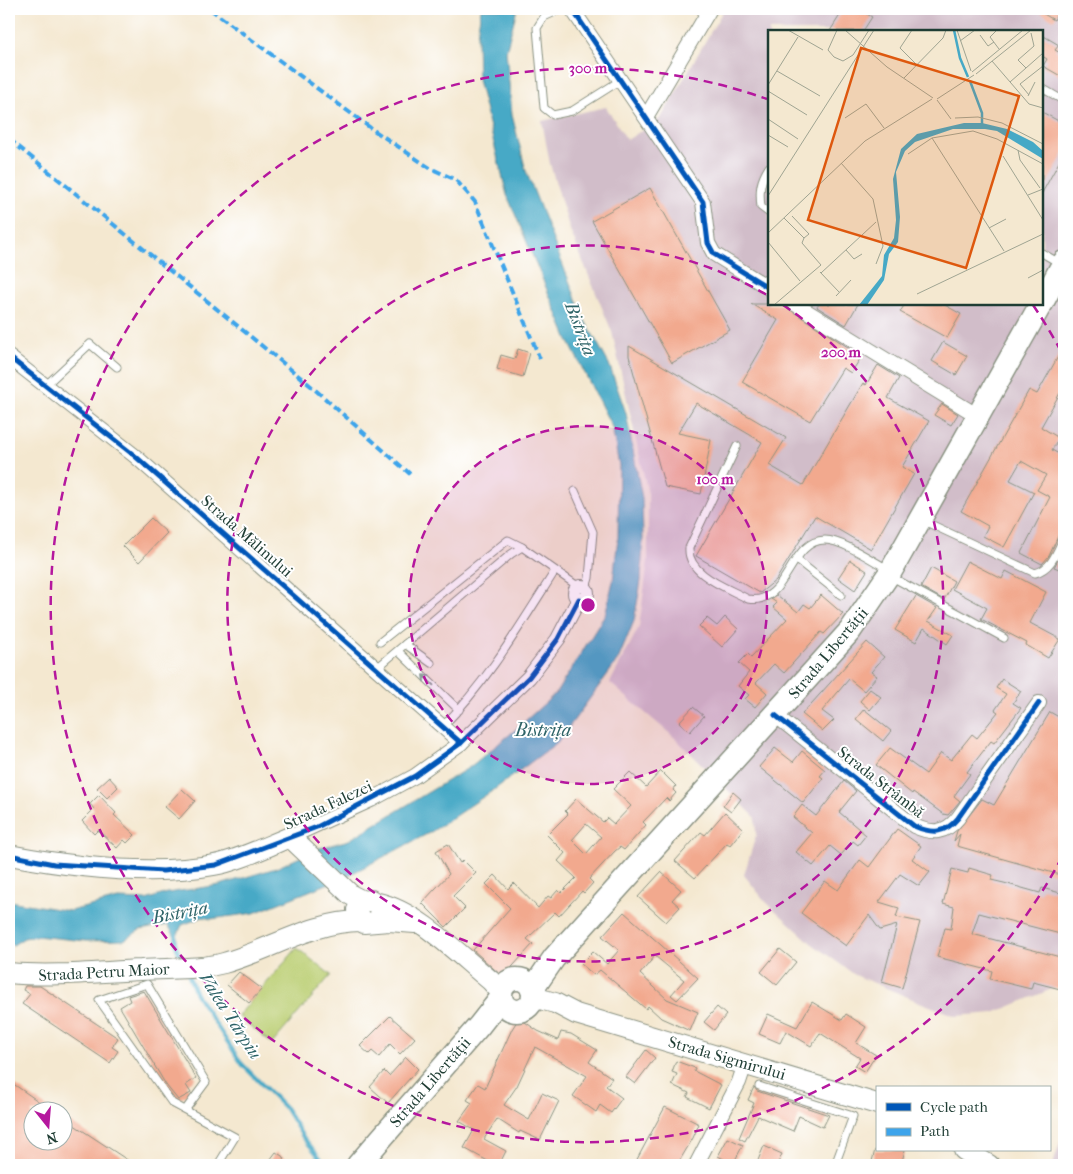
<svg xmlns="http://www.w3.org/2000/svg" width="1073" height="1174" viewBox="0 0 1073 1174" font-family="'IM FELL French Canon',serif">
<rect width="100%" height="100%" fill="#fff"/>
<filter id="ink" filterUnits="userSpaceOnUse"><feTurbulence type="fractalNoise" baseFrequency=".02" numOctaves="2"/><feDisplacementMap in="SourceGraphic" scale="10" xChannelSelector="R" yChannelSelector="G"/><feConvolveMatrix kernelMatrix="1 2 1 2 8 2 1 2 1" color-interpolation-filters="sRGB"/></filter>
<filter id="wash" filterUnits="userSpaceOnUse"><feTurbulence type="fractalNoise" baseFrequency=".0096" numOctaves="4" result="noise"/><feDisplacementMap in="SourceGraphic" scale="20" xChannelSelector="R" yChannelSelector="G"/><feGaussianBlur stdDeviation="1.12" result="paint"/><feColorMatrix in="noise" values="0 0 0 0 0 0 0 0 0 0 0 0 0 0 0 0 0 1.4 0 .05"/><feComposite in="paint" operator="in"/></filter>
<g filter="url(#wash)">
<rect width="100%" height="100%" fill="#f4e8d0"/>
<!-- industrial -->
<g fill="#d1bdc9" fill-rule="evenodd">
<path d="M724,9H1010L1017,13L1019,9H1064V984L994,1013L956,1016L922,1003L855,975L811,943L765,901L744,875L756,835L755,817L675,738L610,683L639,627L648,562V494L612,332L570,230L550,164L542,121L606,107L627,140L661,118ZM769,31H1042V304H769Z"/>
<path d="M1064,1131V1165H1053L1063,1133Z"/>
</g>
<!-- green -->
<path fill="#b9cd70" stroke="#6c8552" d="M297,948L331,975L272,1044L238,1016Z"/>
<!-- water -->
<path fill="#46a9c6" stroke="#32737d" d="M481,9H517L506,51L512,115L526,171L584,319L609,364L626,413L642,498L643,538L641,581L634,621L618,660L558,742L495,789L431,832L347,876L254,913L211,919L203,917L182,925L176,938L168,925L140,930L124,940L86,941L36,936L24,938L13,945L9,944V901L70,911L118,899L146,900L167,893L220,885L276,868L320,848L349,840L470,767L514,731L556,693L605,615L613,581L618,537L619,466L612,427L569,342L507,195L478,80L477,35Z"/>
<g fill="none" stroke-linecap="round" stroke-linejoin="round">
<!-- stream -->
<g stroke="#46a9c6" stroke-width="4">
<path d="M176,934V946L183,963"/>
<path d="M188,974L196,994L242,1064L286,1109L303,1137L326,1165"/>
</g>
</g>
<g id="blocks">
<!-- building -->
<g fill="#f2a98e" fill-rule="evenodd">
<path d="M844,9H858L872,17L863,31H830Z"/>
<path d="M1035,9H1060L1054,20Z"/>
<path d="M1042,35L1059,45L1055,50L1064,55V78L1043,66L1047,59L1042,56Z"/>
<path d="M1042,112L1064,124V153L1042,193Z"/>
<path d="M650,188L730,330L672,363L592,221Z"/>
<path d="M751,304H781L862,356L851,373L843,368L810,421L742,382L778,320Z"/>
<path d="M819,304H858L846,325L817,307Z"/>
<path d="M905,304H943L961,314L947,338L900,312Z"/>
<path d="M943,342L967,356L956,375L932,361Z"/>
<path d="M629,346L786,438L769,465L803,485L863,383L866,385L878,365L899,378L888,398L929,421L902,467L914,474L871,549L815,516L776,580L760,593L696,556L762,442L696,403L678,433L711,440L701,494L665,487L629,356Z"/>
<path d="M1064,346V395L1060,393L1041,427L1059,438L1052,450L1064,457V532L1059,534L1049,556L1042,564L1021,553L1050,497L1037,490L1046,475L1021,461L1010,480L1034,492L1004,547L983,536L988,526L961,511L1029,390L1037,394Z"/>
<path d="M518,349L530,353L523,377L497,369L501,355L515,359Z"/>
<path d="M942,404L958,414L951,425L934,415Z"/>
<path d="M151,518L167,533L139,562L123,546Z"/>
<path d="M1064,549V571L1054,567Z"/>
<path d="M850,560L867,571L855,590L838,578Z"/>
<path d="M967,561L1002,579L1006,571L1046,592L1030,623L1060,639L1048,658L1026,645L1027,643L981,619L987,608L952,589Z"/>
<path d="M931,568L954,581L944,600L921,587Z"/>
<path d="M777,595L798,612L804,604L810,608L821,595L843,614L824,634L821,632L784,673L774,664L756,683L767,693L755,707L745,699L749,695L738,686L749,672L739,663L748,654L751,657L787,619L773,607L777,603L771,599Z"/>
<path d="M916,596L937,608L928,621L953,635L947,644L924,628L916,642L895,630Z"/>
<path d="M725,617L738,629L722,647L699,626L707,618L717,626Z"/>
<path d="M867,642L884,657L871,672L877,676L864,691L849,679L822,711L834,720L823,731L802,714Z"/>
<path d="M1002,679L1021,691L1013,703L1021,708L994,743L991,741L967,772L970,774L954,796L960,801L948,815L943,814L913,792L912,794L876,765L890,748L926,774L941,753L951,760L972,734L977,738L998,712L995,710L1006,694L996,688Z"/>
<path d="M870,689L881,697L870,710L860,701Z"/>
<path d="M693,707L704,716L690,732L679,722Z"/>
<path d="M864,709L891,731L883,741L856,719Z"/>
<path d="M1050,712L1064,720V876L957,846L960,834L954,841L957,831L982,799L994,805Z"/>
<path d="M775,748L793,762L802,751L825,770L820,776L823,778L803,803L759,767Z"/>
<path d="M661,771L676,786L673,790L676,793L669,801L666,798L643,822L646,825L624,850L620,847L615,851L589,879L593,883L584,893L582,891L559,916L555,912L527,939L533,944L503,977L473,950L510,908L486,884L495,875L508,889L514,883L538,908L548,896L551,898L558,890L561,893L576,878L558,861L565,853L547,835L568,814L565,811L576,799L603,822L607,818L614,824L631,806L613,789L630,772L646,787ZM586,824L601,837L586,854L572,840Z"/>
<path d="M109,777L118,787L107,798L97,788Z"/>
<path d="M844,781L856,791L839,812L866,835L858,845L853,841L841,855L830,846L813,866L796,852L812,833L793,817L802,805L816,816Z"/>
<path d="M182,789L195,801L179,819L165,807Z"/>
<path d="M733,792L741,799L731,812L723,806Z"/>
<path d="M99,795L116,813L114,815L135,835L127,843L124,840L117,848L98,830L94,834L82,821L94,809L90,804Z"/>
<path d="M725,812L743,829L730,845L727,843L695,878L675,861L701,832L705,835Z"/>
<path d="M897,829L921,846L912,859L930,872L919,886L900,874L879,902L899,908L896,917L920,922L902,988L882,982L897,925L880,930L869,915L846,946L801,913L825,881L838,890L860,860L869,867Z"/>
<path d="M448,844L460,863L463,860L476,873L453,896L465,908L446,927L422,903L449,874L436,851Z"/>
<path d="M969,868L993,875L991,880L1004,883L1040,893L1042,888L1064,894V935L979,913L972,934L1064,958V990L1033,982L1031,989L990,979L992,971L937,957L945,928L951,929L954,907L943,904L952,869L968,873Z"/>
<path d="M661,872L681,890L672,900L680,907L666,922L638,897Z"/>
<path d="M624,912L698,978L677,1000L671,995L684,980L655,956L640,974L667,999L698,1012L690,1031L661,1018L648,1006L646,1009L600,970L594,975L581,964L593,952L607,964L619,950L602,936Z"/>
<path d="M780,949L796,962L777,985L761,972Z"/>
<path d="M239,972L262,989L249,1003L227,985Z"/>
<path d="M25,986H40L118,1038L112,1047L118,1051L110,1063L22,1004L30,994L23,990Z"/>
<path d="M144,991L196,1078L186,1085L191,1093L178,1100L166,1085L120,1007L130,1001L128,996Z"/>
<path d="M812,1002L842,1020L846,1014L866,1027L856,1043L876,1055L865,1072L855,1066L860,1058L820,1033L811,1046L786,1031L780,1043L759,1034L768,1014L797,1027Z"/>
<path d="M717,1007L726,1015L714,1030L704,1022Z"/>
<path d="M390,1016L415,1038L400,1054L390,1044L379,1057L372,1051L369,1054L360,1046Z"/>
<path d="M519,1018L538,1031L558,1040L561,1032L571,1034L597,1050L589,1062L612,1078L606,1086L622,1098L611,1113L600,1105L596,1112L573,1096L587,1076L535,1047L517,1086L504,1105L529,1120L542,1093L559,1101L540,1140L520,1131L519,1133L497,1119L484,1139L506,1151L499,1165H495L464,1148L474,1130L459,1121L472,1103L467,1100L478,1084L485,1088L512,1029Z"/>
<path d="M646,1050L655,1058L635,1084L626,1077Z"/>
<path d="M406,1057L418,1069L388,1103L370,1087L384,1071L389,1076Z"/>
<path d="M676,1061L695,1068L694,1071L721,1085L709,1108L687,1097L689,1093L672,1085L677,1074L672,1072Z"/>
<path d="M9,1081L54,1112H32V1142H62V1117L135,1165H9Z"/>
<path d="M754,1087L757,1091L829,1115L823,1127L799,1116L793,1131L758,1116L745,1141L739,1138L754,1103L748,1100Z"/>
<path d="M665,1107L699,1124L693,1138L677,1165H634Z"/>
<path d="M728,1138L743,1145L733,1164L718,1156Z"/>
<path d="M764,1146L782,1154L777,1165H756Z"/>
<path d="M875,1150H905L901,1165H871Z"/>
<path d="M276,1152L285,1158L280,1165L270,1160Z"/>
</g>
</g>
</g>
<g filter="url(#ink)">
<use href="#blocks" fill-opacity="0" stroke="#8a9282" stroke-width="1"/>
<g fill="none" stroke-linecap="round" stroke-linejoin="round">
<!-- lane casing -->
<g stroke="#8a9282" stroke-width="9">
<g id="lane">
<path d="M562,9L544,17L537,28L544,108L553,115L572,111L621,80"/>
<path d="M1042,88L1064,101"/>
<path d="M769,167C760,181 759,190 761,207L769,213"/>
<path d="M1042,253L1061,264"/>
<path d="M46,385L90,344L117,367"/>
<path d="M737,446L689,548C687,575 728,588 748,599C789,606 788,540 825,540C842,540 873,561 888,569"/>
<path d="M575,491L593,532L589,578L586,588"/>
<path d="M924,521L1035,573C1052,569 1057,551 1064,537"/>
<path d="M797,560L841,595"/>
<path d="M890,576L1004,638"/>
<path d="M380,642L508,540L522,547"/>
<path d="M405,644L431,663"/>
<path d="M398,651L459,710"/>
<path d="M377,668L511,554L522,547L579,587"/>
<path d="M443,726C488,681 521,624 555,571"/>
<path d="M759,1086L853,1116L835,1165"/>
<path d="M186,1109L206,1082L147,984L99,1000L172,1103L235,1137L219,1163"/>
</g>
</g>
<!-- street casing -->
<g stroke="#8a9282" stroke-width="16">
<g id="street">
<path d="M572,9L703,202L708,243L714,254L769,288"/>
<path d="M646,117L710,9"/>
<path d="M795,304L978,416"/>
<path d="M9,357L135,456L461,743"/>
<circle cx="581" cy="593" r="6"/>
<path d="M775,715L914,826C932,834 945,834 958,818L1039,703"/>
<path d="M290,837L371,800L415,776L461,743L529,677L558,639L579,599"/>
<path d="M696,1165L739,1082L745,1064"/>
</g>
</g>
<!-- secondary casing -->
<g stroke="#8a9282" stroke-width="22">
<g id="secondary">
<path d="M9,855C73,867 150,877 214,865C238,861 267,846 290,837L351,895L363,901"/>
<path d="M378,903C418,912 459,955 491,981L501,992"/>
<path d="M376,922L381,915L380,907L371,900L363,901L357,910L358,918L364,923L389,921L415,923"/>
<path d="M9,973C53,977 97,972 141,970C169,968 198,970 224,963C270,950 313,921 361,921"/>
<path d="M533,997L555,1003L576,1014L877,1104"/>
<path d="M964,1150L989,1165"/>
</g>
</g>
<!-- primary casing -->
<g stroke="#8a9282" stroke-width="25">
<g id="primary">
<path d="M1042,303L1064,262"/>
<circle cx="517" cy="995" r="16"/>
<path d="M532,990L554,958L850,631L891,571L1041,304"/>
<path d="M358,1165L479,1026L501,998"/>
</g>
</g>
<!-- lane -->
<use href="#lane" stroke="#fff" stroke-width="7"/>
<!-- street -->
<use href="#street" stroke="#fff" stroke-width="14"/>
<!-- secondary -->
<use href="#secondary" stroke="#fff" stroke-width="20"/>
<!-- primary -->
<use href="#primary" stroke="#fff" stroke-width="22"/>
<!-- quiet -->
<g stroke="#3da4eb" stroke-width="4" stroke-dasharray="8 4" stroke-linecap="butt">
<path d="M210,9L372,129L430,168L456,180L475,202L540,359"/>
<path d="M9,139L311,386L410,474"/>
</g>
<!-- cycleway casing -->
<g stroke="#fff" stroke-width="8">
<g id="cycleway">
<path d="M572,9L703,202L708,243L714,254L769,288"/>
<path d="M9,357L135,456L461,743"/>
<path d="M775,715L914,826C932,834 945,834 958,818L1039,703"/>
<path d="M9,855L54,864L163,871L216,865L317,827L415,776L461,743L529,677L558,639L579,599"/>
</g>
</g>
<!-- cycleway -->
<use href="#cycleway" stroke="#0057b8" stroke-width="5"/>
</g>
<!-- one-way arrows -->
<defs><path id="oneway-shaft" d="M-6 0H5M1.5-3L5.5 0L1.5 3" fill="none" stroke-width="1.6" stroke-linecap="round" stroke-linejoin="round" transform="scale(1.25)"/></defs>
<use stroke="#8f9e9a" href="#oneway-shaft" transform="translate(428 680) rotate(-136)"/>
</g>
<!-- distance rings -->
<circle cx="588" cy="605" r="179" fill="#b5179e" fill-opacity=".12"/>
<g fill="none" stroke="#b5179e" stroke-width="2.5" stroke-dasharray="9 6">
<circle cx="588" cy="605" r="179"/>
<path d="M783 305A358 358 0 1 1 767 295"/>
<path d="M1062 857A537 537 0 1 1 767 99M1033 305A537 537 0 0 1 1062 353"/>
</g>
<g text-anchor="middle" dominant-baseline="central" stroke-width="4" stroke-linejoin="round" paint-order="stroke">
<!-- street labels -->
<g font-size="16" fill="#1f3d34" stroke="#fff">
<text transform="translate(247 536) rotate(41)">Strada Mălinului</text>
<text transform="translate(828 653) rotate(-50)">Strada Libertății</text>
<text transform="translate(881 782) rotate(38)">Strada Strâmbă</text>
<text transform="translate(328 805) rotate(-25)">Strada Falezei</text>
<text transform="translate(104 972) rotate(-3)">Strada Petru Maior</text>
<text transform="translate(727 1058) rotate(16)">Strada Sigmirului</text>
<text transform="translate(430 1082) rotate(-49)">Strada Libertății</text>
</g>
<!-- water labels -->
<g font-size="18" font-style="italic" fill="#2d6367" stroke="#fff">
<text transform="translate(580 329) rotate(69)">Bistrița</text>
<text x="543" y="730">Bistrița</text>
<text transform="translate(180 913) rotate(-11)">Bistrița</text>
<text transform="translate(230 1016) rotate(57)">Valea Tărpiu</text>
</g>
</g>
<!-- overview -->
<g transform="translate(768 30)">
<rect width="275" height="275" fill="#f4e8d0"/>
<path d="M196,93H214L239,99L265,112L275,121V129L229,101L217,99H185L147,112L137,121L128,142L132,187L130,212L121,224L116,250L99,275H91L114,246L116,225L126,208L128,190L125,149L133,119L149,104Z" fill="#46a9c6"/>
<path fill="none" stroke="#46a9c6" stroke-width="2.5" d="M186,0L192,28L200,47M202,51L214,83V94"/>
<path fill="none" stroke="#9fa492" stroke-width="1" d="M20,0L55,20M69,0L60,20L66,27L75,31L85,25L101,0M77,0L119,37L165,68M144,0L132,18L149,35M189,0L203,41M229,0L222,7L231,19M212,5L220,16L226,12M192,11L207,0M224,31L261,74L275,78M258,38L275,23M9,41L52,66M204,42L255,0M208,44L263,0M136,48L175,8L178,0M242,52L258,38L250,30L266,16L263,3M0,55L30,7M0,61L39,85M261,65L252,54L275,36M260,66L267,52M169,69L206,45M169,70L183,89M77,88L98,74L116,98M187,88L210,87L234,93L275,114M0,89L30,109M0,105L20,117M164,108L236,221M250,120L252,130L272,158M140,124L164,108L205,101L229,109L275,134M235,126L275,190M73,133L105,169L115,216L108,234M260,165L275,159M0,166L106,0M24,186L41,204L36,208M221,198L238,189M0,203L97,111L164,69M0,212L32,251M78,220L86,229L94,224M52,242L71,262M53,243L108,192M260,248L275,240M149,264L275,204M68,266L83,250M6,275L53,235L34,213L36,208L16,188"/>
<path fill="#de580e" fill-opacity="0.15" stroke="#de580e" stroke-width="2.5" d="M93,18L251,66L198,238L40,190Z"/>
<rect width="275" height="275" fill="none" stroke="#1f3d34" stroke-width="2.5"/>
</g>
<circle cx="588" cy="605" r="8" fill="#b5179e" stroke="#fff" stroke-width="2.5"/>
<g font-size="15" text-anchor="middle" font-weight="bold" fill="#b5179e" stroke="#fff" stroke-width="4" stroke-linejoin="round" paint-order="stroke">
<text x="588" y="73">300 m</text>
<text x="841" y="357">200 m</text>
<text x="715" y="484">100 m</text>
</g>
<!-- margin -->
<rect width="1073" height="1174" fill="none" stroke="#fff" stroke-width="30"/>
<!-- legend -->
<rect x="876" y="1086" width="175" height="65" fill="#ffffff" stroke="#a5b1ae"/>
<rect x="886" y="1103" width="25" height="8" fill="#0057b8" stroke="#a5b1ae"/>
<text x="920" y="1112" font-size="15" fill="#1f3d34">Cycle path</text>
<rect x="886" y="1128" width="25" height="8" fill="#3da4eb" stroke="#a5b1ae"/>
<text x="920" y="1136" font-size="15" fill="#1f3d34">Path</text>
<!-- north arrow -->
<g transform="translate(48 1126) rotate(163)"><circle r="24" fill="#ffffff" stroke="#a5b1ae"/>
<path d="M0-4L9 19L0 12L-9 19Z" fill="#b5179e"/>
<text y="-8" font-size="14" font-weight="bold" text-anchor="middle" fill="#1f3d34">N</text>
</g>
</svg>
